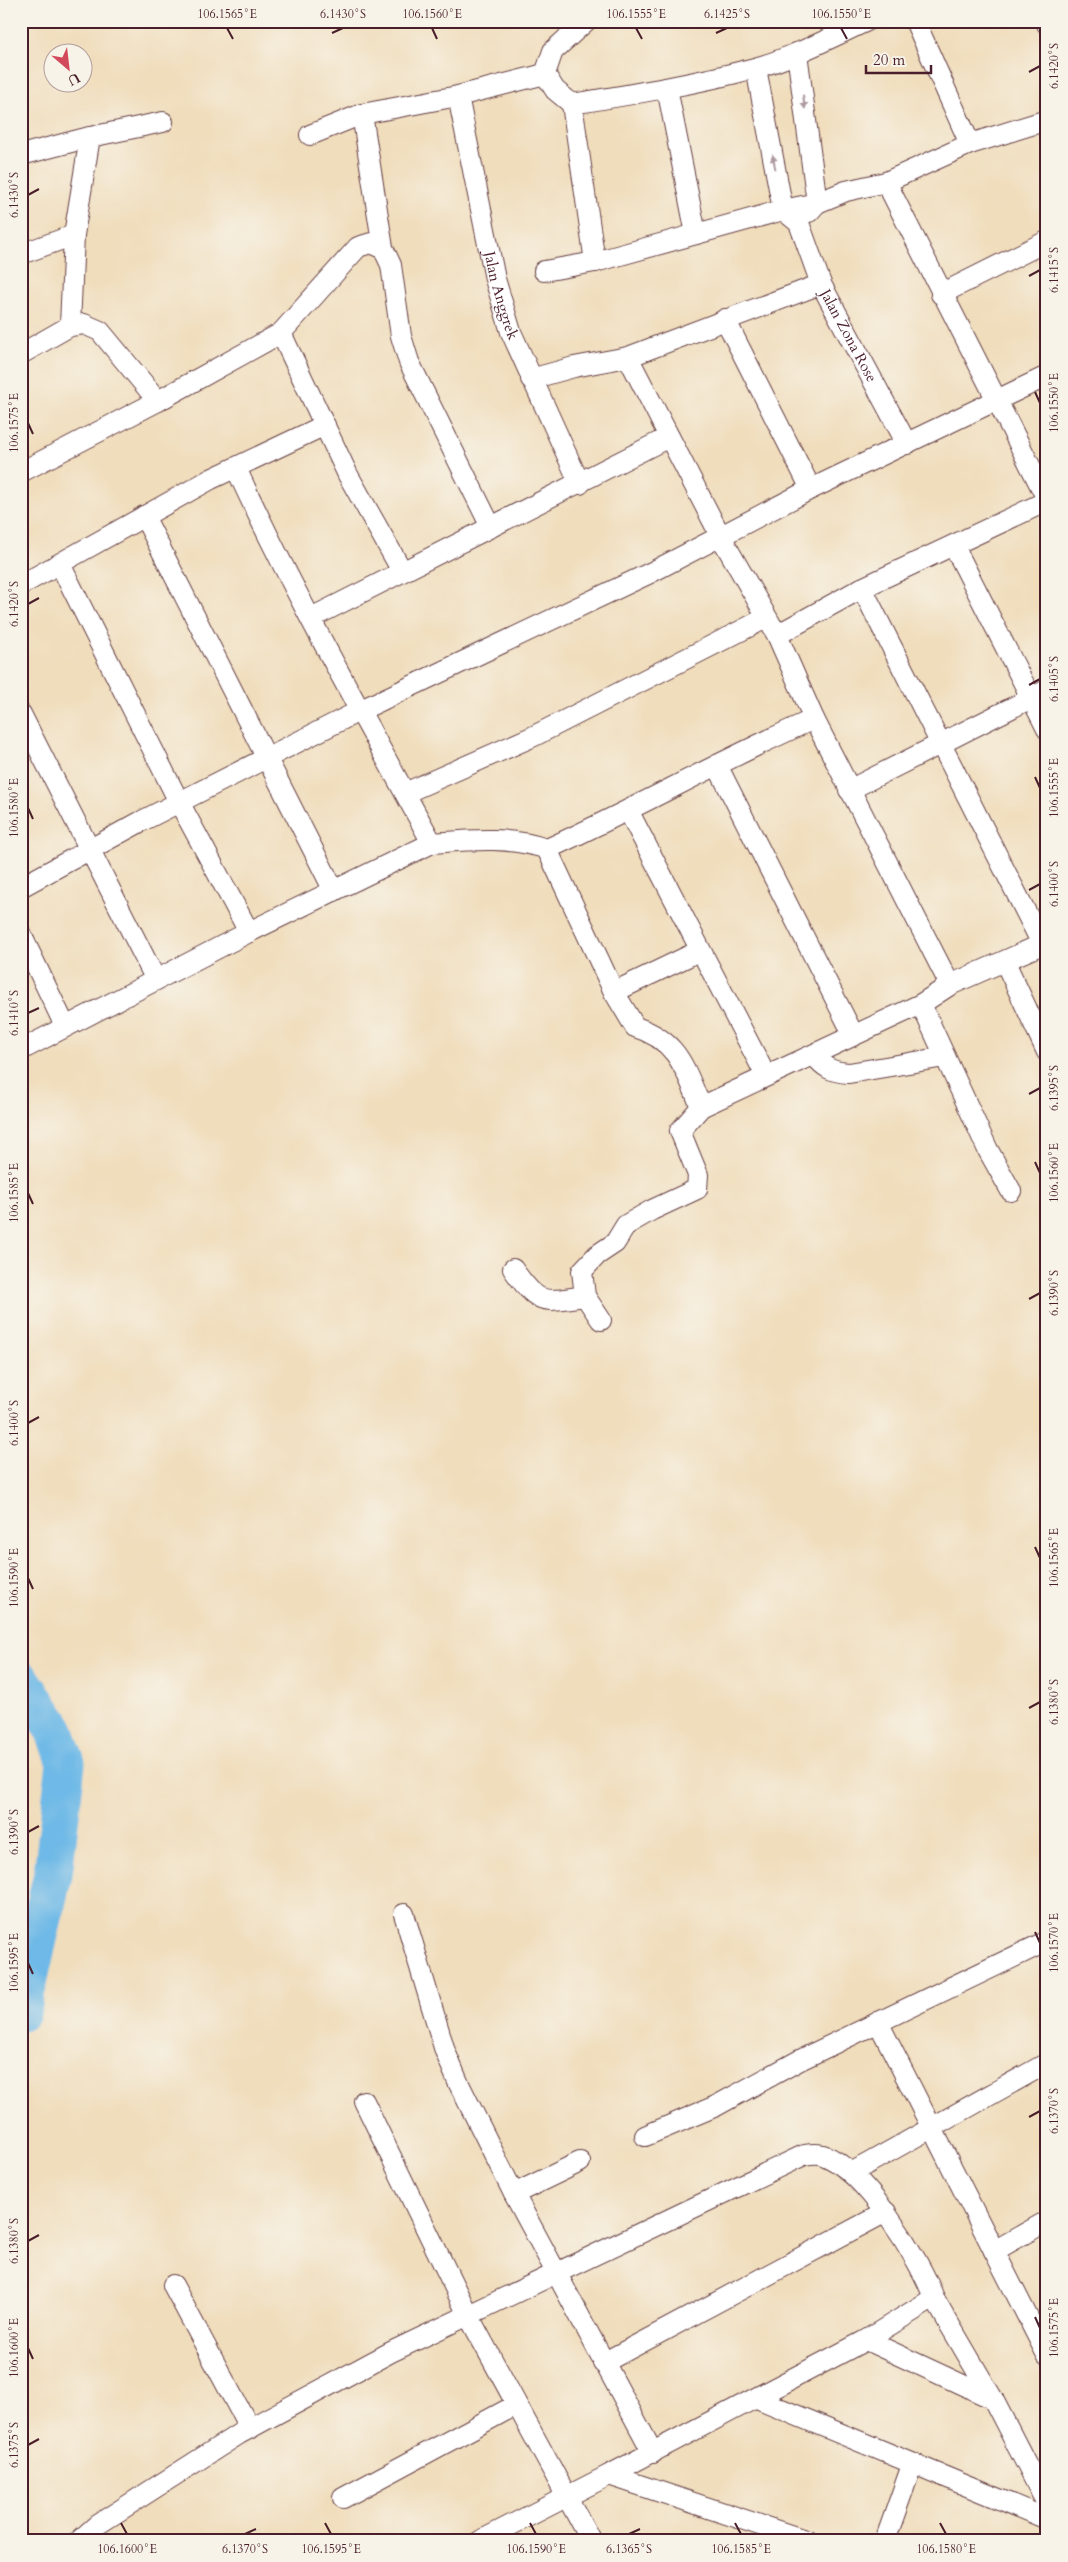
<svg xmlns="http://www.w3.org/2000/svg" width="1068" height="2562" viewBox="0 0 1068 2562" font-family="Cardo,serif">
<rect width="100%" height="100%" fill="#f7f3e8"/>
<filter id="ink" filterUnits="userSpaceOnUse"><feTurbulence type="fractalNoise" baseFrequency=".02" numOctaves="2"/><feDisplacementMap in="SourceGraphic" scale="10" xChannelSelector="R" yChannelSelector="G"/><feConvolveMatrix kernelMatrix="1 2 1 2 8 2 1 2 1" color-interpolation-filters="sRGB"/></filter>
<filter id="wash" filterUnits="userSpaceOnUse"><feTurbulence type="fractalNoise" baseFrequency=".0096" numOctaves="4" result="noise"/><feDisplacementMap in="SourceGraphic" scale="20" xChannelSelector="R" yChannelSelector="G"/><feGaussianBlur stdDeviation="1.12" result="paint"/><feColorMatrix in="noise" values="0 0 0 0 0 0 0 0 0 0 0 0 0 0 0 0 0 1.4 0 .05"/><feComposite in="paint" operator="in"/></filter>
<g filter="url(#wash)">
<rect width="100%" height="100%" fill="#f0ddbc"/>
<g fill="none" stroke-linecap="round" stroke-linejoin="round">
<!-- river -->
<path stroke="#6eb9e7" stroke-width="39" d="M21,1680L54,1729L66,1763L53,1874L21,2012"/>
</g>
</g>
<g filter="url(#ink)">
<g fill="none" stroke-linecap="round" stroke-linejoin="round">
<!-- street casing -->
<g stroke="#633c41" stroke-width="22">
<g id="street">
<path d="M915,21L970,144"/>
<path d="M1046,21L1047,24"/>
<path d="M797,53L817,203L809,212"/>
<path d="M756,68L783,210"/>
<path d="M545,74L553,51L586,21"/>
<path d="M667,88L696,234"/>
<path id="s1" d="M458,96L495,279L511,332L580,484"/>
<path d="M572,104L595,262"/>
<path d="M362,114L383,248L391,265L401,336L409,362L491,527"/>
<path d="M310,135L362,114L458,96L545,74L555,90L572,104C633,94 695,84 755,68C794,57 830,38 867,21"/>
<path d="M21,155L90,137"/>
<path d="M886,182L970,144L1047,120"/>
<path id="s2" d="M783,210L799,223L821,284L907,444"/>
<path d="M383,248L371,243L358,247L281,333L348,475L402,571"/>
<path d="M21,254L74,235"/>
<path d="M544,271L595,262L783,210L817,203L846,191L886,182L1047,499"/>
<path d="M941,294L1047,241"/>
<path d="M725,319L811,489"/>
<path d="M70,326L74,235L90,137L163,122"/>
<path d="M21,354L70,326L84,324L100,331L158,401"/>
<path d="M628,357L721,537L777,635L814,719"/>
<path d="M531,379L574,367L628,357L821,284"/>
<path d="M236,468C295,597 365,719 432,843C471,840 509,836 547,849"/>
<path d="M21,472L158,401L281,333"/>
<path d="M144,516L334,891"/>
<path d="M954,546L1047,729"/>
<path d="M60,564L179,802L249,932"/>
<path d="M21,585L211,479L325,425"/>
<path d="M862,588L1042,944"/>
<path d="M311,618L669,437"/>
<path d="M777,635L862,588L1047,501"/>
<path d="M21,714L156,980L249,932L432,843"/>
<path d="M717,765L853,1034"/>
<path d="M849,790L1047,690"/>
<path d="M405,793L534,736L766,618"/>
<path d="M629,812L766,1076"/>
<path d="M21,887L140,822L359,711L650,573L811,489L1047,376"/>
<path d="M21,934L65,1026"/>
<path d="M1005,962L1047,1052"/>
<path d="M614,992L699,951"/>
<path d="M921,1004L988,1150L1011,1191"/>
<path d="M21,1050L156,980"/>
<path d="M814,1055C824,1068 832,1072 849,1073L945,1057"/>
<path d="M701,1107C685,1069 678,1040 635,1027L614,992L547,849C637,808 723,759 814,719L950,985"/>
<path d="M513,1269C539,1306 542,1302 585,1296"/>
<path d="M601,1320L585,1296L582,1271L597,1255L615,1243L626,1225L652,1210L697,1189L698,1175L680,1131L701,1107L921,1004L950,985L1047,942"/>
<path d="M404,1914L445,2051L458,2082L514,2194L653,2453"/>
<path d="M878,2022L1047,2355"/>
<path d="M364,2101L468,2315L591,2541"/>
<path d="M645,2136L716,2106L800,2060L1047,1941"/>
<path d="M851,2173L1047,2063"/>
<path d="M514,2194L580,2162"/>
<path d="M994,2251L1047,2221"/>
<path d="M173,2285L250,2429"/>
<path d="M866,2340L993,2399"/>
<path d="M603,2363L886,2212"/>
<path d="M757,2399L1047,2519"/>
<path d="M609,2475L866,2340L934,2298L993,2399L1047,2504"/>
<path d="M343,2498L516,2405"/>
<path d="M79,2541L97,2525L239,2434L391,2352L804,2155C810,2154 818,2153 823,2155C864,2169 920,2259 934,2298"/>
<path d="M480,2541L609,2475L808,2541"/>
<path d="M885,2541L912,2465"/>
</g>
</g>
<!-- street -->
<use href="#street" stroke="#fff" stroke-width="20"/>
</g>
<!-- one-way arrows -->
<defs><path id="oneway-solid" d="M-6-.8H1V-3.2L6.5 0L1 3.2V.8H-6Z" transform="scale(1.25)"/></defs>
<g fill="#ae9aa0">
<use href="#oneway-solid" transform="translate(804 102) rotate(82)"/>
<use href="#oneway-solid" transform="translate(774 162) rotate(-101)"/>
</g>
</g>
<!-- ticks -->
<path fill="none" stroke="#4a1f2b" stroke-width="2" d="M227,28L233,39M432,28L437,39M636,28L642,39M841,28L847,39M332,33L343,28M716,33L727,28M1029,72L1040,66M28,195L39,189M1029,276L1040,270M1035,392L1040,403M28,423L33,434M28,604L39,598M1029,685L1040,679M1035,777L1040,788M28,808L33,819M1029,890L1040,884M28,1013L39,1008M1029,1094L1040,1088M1035,1162L1040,1173M28,1193L33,1204M1029,1299L1040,1293M28,1423L39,1417M1035,1547L1040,1558M28,1578L33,1589M1029,1708L1040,1702M28,1832L39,1826M1035,1932L1040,1943M28,1963L33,1974M1029,2117L1040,2111M28,2241L39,2235M1035,2317L1040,2328M28,2348L33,2359M28,2445L39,2439M121,2523L127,2534M325,2523L331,2534M530,2523L536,2534M735,2523L741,2534M940,2523L946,2534M245,2534L256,2529M629,2534L640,2529"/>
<g text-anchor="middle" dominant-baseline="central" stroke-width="4" stroke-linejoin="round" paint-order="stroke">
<!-- street labels -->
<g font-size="15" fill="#4a1f2b" stroke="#f7f3e8">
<text stroke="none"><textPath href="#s1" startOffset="204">Jalan Anggrek</textPath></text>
<text stroke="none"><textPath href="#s2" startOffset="144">Jalan Zona Rose</textPath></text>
</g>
</g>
<!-- margin -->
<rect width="1068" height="2562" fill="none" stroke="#f7f3e8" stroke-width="55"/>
<!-- north arrow -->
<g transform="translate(68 68) rotate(152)"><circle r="24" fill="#f7f3e8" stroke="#b29e9c"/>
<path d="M0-4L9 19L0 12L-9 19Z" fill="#d1495b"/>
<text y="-8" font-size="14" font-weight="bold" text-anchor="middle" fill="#4a1f2b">U</text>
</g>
<!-- scale -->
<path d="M866 65v8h65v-8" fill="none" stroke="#4a1f2b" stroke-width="2.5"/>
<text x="873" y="65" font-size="15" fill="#4a1f2b" stroke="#f7f3e8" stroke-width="4" paint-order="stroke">20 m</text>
<rect x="28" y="28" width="1012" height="2506" fill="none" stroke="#4a1f2b" stroke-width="2"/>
<g font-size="12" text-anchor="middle" fill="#4a1f2b">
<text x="227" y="18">106.1565°E</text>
<text x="343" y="18">6.1430°S</text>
<text x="432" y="18">106.1560°E</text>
<text x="636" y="18">106.1555°E</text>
<text x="727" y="18">6.1425°S</text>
<text x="841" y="18">106.1550°E</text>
<text transform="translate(1054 66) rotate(-90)" y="4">6.1420°S</text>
<text transform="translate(14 195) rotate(-90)" y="4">6.1430°S</text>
<text transform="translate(1054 270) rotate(-90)" y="4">6.1415°S</text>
<text transform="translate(1054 403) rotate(-90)" y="4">106.1550°E</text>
<text transform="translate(14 423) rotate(-90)" y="4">106.1575°E</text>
<text transform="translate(14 604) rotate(-90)" y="4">6.1420°S</text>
<text transform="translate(1054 679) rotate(-90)" y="4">6.1405°S</text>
<text transform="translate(1054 788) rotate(-90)" y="4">106.1555°E</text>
<text transform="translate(14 808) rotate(-90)" y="4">106.1580°E</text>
<text transform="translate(1054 884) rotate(-90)" y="4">6.1400°S</text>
<text transform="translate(14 1013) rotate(-90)" y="4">6.1410°S</text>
<text transform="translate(1054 1088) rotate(-90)" y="4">6.1395°S</text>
<text transform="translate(1054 1173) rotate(-90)" y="4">106.1560°E</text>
<text transform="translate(14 1193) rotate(-90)" y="4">106.1585°E</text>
<text transform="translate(1054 1293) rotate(-90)" y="4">6.1390°S</text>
<text transform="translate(14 1423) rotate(-90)" y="4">6.1400°S</text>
<text transform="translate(1054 1558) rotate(-90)" y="4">106.1565°E</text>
<text transform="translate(14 1578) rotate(-90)" y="4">106.1590°E</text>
<text transform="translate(1054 1702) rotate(-90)" y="4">6.1380°S</text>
<text transform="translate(14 1832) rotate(-90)" y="4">6.1390°S</text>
<text transform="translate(1054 1943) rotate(-90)" y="4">106.1570°E</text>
<text transform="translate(14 1963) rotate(-90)" y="4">106.1595°E</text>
<text transform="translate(1054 2111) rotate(-90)" y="4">6.1370°S</text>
<text transform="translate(14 2241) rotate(-90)" y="4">6.1380°S</text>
<text transform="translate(1054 2328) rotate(-90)" y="4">106.1575°E</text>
<text transform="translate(14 2348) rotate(-90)" y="4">106.1600°E</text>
<text transform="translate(14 2445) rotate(-90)" y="4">6.1375°S</text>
<text x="127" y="2553">106.1600°E</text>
<text x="245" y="2553">6.1370°S</text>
<text x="331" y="2553">106.1595°E</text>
<text x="536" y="2553">106.1590°E</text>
<text x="629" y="2553">6.1365°S</text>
<text x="741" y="2553">106.1585°E</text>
<text x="946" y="2553">106.1580°E</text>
</g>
</svg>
